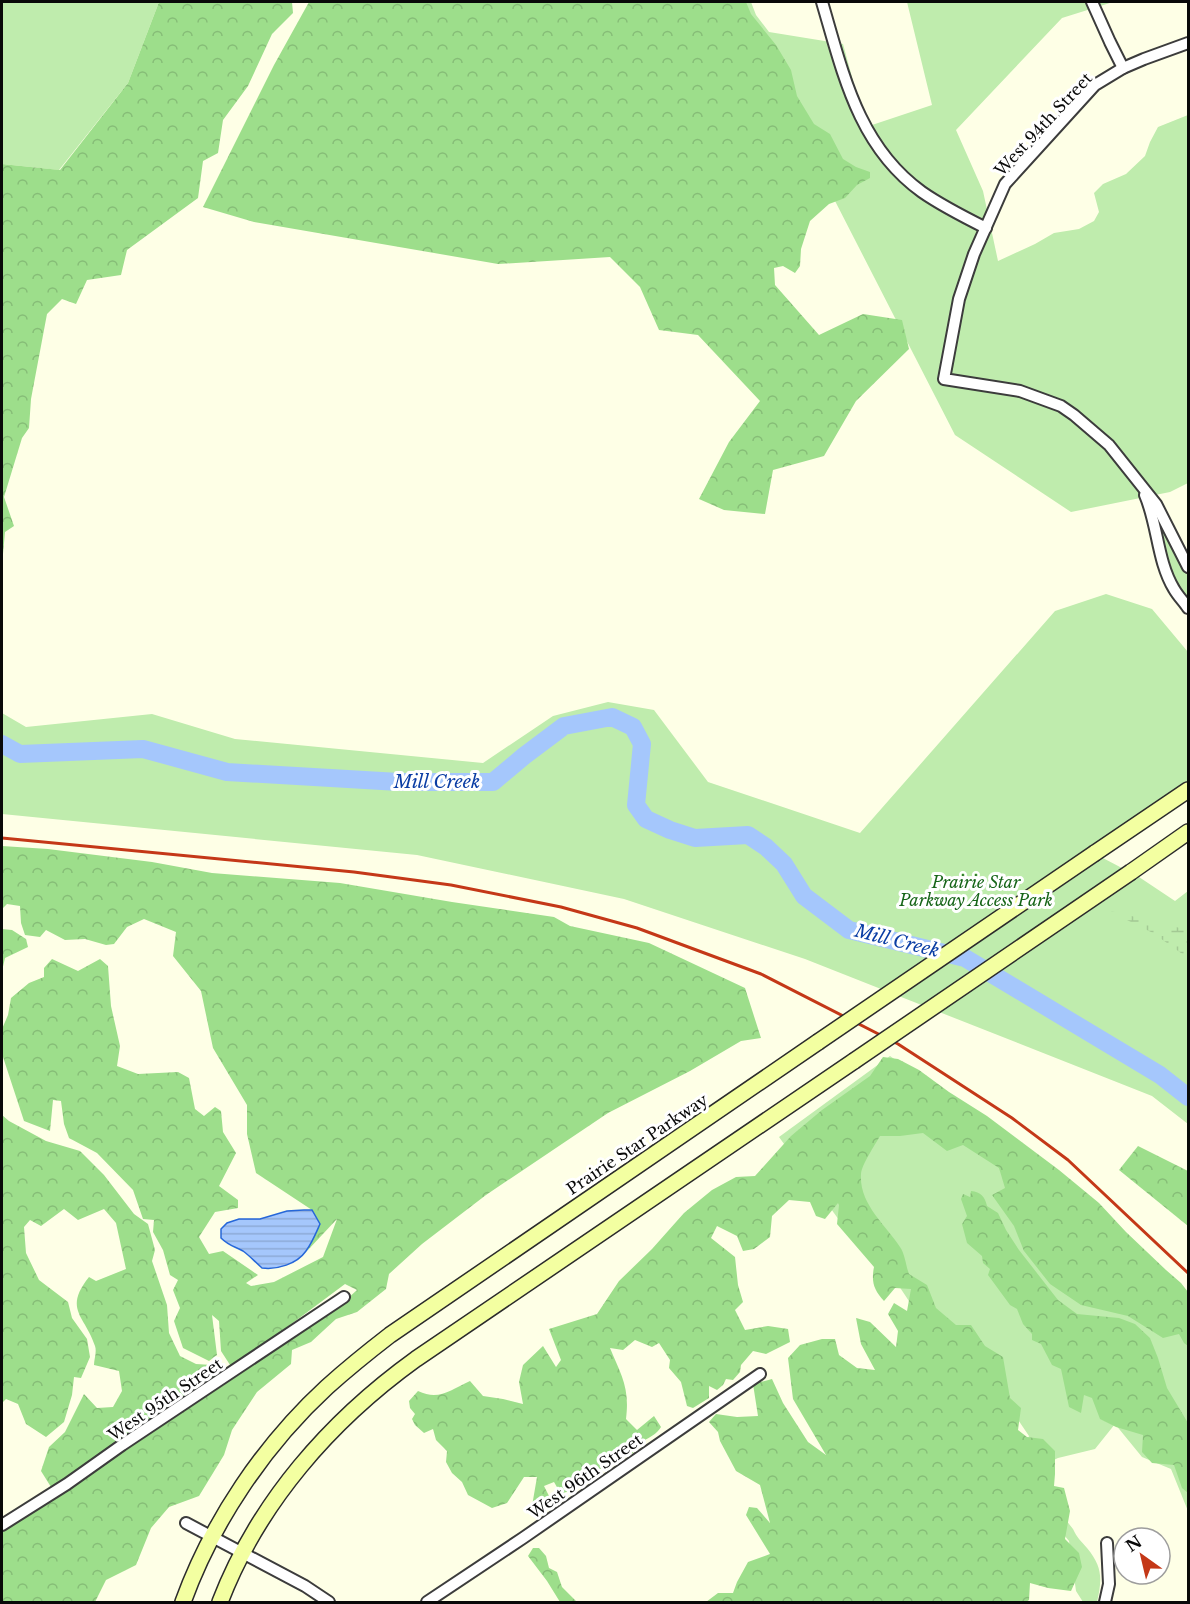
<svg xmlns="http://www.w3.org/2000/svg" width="1190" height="1604" viewBox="0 0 1190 1604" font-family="'Libre Baskerville',serif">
<defs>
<pattern id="forest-crowns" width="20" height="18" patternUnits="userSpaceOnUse" patternTransform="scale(1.5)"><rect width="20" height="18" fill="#9dde8b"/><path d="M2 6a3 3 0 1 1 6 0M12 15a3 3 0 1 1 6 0" fill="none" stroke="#86bd77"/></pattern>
<pattern id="wetland-marsh" width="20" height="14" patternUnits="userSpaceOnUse" patternTransform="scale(1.5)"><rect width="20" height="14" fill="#bfecad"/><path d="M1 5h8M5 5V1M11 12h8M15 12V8" fill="none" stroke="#a3c994"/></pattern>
<pattern id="water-rules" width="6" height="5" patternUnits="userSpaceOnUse" patternTransform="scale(1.5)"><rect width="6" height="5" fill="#a5c7fc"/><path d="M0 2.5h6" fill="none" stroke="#8daad7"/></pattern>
</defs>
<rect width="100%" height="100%" fill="#feffe6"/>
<!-- green -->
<g fill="#bfecad">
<path d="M2,2H159L128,83L59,170L2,164Z"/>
<path d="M733,2H751L756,15L769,32L843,44L858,99L872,125L932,105L907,2H1113L1062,18L956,130L983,191L998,261L1035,244L1054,233L1079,229L1094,221L1099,212L1094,193L1103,184L1126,174L1145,156L1150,142L1158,127L1188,115V483L1170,492L1071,512L955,435Z"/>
<path d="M1156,511L1188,573V601C1167,575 1163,543 1156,511Z"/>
<path d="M1106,594L1152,609L1188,652V790L1101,857L1139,877L1175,901L1188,891V1124L1152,1096L805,959L624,899L417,855L2,814V713L26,727L152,714L235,739L483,763L553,716L608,702L654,710L708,782L860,833L1055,611Z"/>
<path d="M890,1056L1017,1145L1188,1297V1511L1171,1469L1142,1457L1115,1424L1095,1449L1058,1458L1028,1472L1073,1529C1077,1538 1081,1541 1087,1548C1103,1567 1102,1580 1097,1602H1083L1076,1591L1069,1541L1051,1519L1018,1467L1029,1436L998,1390L958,1375L893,1277L847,1231L779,1137Z"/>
</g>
<!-- forest -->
<g fill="url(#forest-crowns)">
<path d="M159,2H292L293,13L272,34L248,86L223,120L218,153L203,161L198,198L127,250L121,275L87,280L76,304L62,299L47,314L31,399L29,428L22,438L4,497L14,526L5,532L2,565V164L60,170L128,83Z"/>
<path d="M309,2H746L751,14L776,45L791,70L797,96L814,124L830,134L843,159L856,167L870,172V178L857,185L845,198L829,204L810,221L801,249L800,266L795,273L783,266L774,268L775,285L819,335L863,314L902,320L909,349L856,401L824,456L773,470L765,514L724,510L699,499L729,442L760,401L698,335L659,330L640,287L610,257L498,264L254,222L203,207L274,65Z"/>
<path d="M2,846L48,849L152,862L212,873L340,883L452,902L554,917L570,926L649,943L745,988L761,1038L741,1041L690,1071L608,1113L486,1195L422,1244L389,1274L386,1289L357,1312L336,1319L311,1342L292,1350L291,1364L257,1392L232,1430L224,1455L199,1496L169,1507L151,1528L136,1565L106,1580L95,1602H2V1532L37,1510L94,1469L183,1409L224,1385L236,1372L346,1300L357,1290L345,1284L232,1368L221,1351L219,1321L212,1315L217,1355L209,1361L183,1348L174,1321L180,1308L173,1290L178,1280L170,1275L163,1250L153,1232L154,1220L143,1219L133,1190L97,1153L69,1138L64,1124L61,1101L53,1100L50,1131L24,1121L2,1054V1029L8,1015L11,998L29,983L44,977V968L52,959L78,971L100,959L108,966L111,1006L120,1046L117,1066L138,1074L178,1072L189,1078L195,1109L204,1116L215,1107L221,1111L223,1132L236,1153L219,1186L238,1200V1208L215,1212L199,1237L209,1254L223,1251L258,1275L246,1283L251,1286L274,1282L323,1257L337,1219L307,1251L320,1224L312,1210L256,1173L247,1134V1105L213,1048L201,991L173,956L176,932L144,919L127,927L114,944L106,945L85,939L65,940L46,930L40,937L25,935L21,923L20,906L7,904L2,909Z"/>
<path d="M2,929L12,930L26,939L28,947L5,958L2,971Z"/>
<path d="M883,1057L898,1059L919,1070L949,1092L987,1116L1059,1170L1099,1203L1126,1232L1166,1270L1181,1283L1188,1292V1346L1184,1343L1179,1334L1163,1338L1128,1316L1081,1305L1050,1284L1024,1251L1014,1226L992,1195L1005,1188L999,1168L963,1145L947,1151L923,1133L900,1136H880C875,1145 862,1164 861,1174C859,1204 885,1224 900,1247C905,1254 906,1266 909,1274L927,1285L936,1308L956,1325H971L985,1346L1003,1357L1010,1398L1021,1408L1018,1430L1027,1437L1043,1439L1055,1451V1474L1054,1486L1064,1488L1070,1511L1065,1539L1079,1553L1082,1567L1071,1591L1048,1588L1030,1583L1029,1600L1026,1602H706L718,1593H733L737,1582L748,1562L770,1554L746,1515L749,1507L757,1508L770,1523L760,1485L736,1471L720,1441L718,1432L709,1422L716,1414L737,1417L758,1416L753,1384L772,1379L783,1403L808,1442L826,1455L793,1399L788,1358L800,1345L822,1339H835L839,1355L857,1368L875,1370L861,1344L856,1318L870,1322L896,1347L898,1331L888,1314L894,1303L907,1311L911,1289L895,1288L884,1301C874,1290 871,1282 874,1267L837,1224L839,1205L838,1203L825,1219L816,1216L810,1202L789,1200L772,1216L770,1237L754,1249L743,1251L737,1236L717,1226L711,1238L735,1257L738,1285L743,1302L735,1310L745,1330L768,1326L788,1329L790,1342L766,1354L753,1351L741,1365L740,1372L733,1380L726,1379L723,1385L717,1390L709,1386V1398L693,1408L687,1406L681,1382L669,1368L670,1360L659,1343L652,1347L635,1340L623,1350L610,1348C621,1375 630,1387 626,1419L637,1430L654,1416L661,1427C653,1440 639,1438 633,1453L603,1467L574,1489L561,1494L554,1482L544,1486L553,1504L542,1514L532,1506L537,1477H524L507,1503L492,1508L468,1495L462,1482L452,1473L446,1462L447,1451L436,1440L433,1429L424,1433L415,1425L412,1419L415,1414L410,1408L409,1401L418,1391C439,1401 450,1390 470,1381L483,1396L503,1399L523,1404L519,1382L523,1365L543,1346L556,1367L561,1360L549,1329L597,1314L619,1281L652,1249L684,1213L712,1190L736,1177L755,1176L791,1136L822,1110L870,1076Z"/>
<path d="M2,1115L9,1121L46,1141L80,1151L104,1175L134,1214L148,1224L155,1250L152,1261L167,1305L169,1333L180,1356L196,1364L212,1365L217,1374C201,1391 178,1400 159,1413C123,1437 88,1464 51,1487L41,1471L49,1447L65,1432L84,1394L97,1408L113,1407L122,1391L119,1371L94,1365C94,1359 97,1352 95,1346C85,1315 63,1310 89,1277L96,1281L126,1269L116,1223L104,1209L78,1220L64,1209L41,1226L30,1220L24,1227L26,1253L39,1280L68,1302L72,1318L87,1339L90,1357L81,1378L74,1377L72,1395L64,1422L46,1437L26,1424L18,1404L6,1399L2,1403Z"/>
<path d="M1138,1146L1188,1171V1226L1119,1170Z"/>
<path d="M971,1191C981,1192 985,1197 987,1206L998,1213L1006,1230L1019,1250L1058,1300L1077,1314L1119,1318L1135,1324L1150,1338L1158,1358L1167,1388L1188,1423V1493L1182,1488L1174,1465L1152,1463L1142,1452L1143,1435L1116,1427L1100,1419L1092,1398L1084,1395L1081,1413L1069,1407L1061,1369L1052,1365L1041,1344L1032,1340V1334L1023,1324L1017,1309L1010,1305L988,1275L990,1269L983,1263L982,1256L967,1243L962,1224L967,1216L961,1199L963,1194L970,1197Z"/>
<path d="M533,1548H539L546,1556L549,1568L557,1572L562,1587L577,1602H560L547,1581L528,1556Z"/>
</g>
<!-- wetland -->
<path fill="url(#wetland-marsh)" d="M1107,910L1188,930V958L1153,933Z"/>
<!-- water -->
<path fill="url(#water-rules)" stroke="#2667d9" stroke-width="1.5" d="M304,1210H312L320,1224C316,1233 312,1243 306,1251C297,1264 277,1270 262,1268C255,1262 250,1256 243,1251C234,1246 229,1246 221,1238V1229L227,1223L239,1219H260L287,1211Z"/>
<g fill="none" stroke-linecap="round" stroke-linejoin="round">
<!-- river -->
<path stroke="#a5c7fc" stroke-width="18" d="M2,744L20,754L143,749L227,772L399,782H493L524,756L564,726L612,717L633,727L642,744L636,805L646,819L670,830L695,838L748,835L766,847L784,864L804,896L849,930L965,958L1160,1075L1188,1097"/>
<!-- street casing -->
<g stroke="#3c3c3c" stroke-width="14">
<g id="street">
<path d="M822,2C843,73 858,146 922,192C942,206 964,217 986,228"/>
<path d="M1092,2L1110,42L1123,68"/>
<path d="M1188,43L1144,59L1123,68L1095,85L1005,184L974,254L959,299L944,379L1020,391L1061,406L1074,415L1109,445L1156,504L1188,567"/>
<path d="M1145,495C1158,525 1157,561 1174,589C1178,596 1184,602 1188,608"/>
<path d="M186,1523L305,1586L329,1602"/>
<path d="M2,1525L67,1484L122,1445L344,1297"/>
<path d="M427,1602L523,1538L760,1374"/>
<path d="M1105,1602L1109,1584L1107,1543"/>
</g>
</g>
<!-- secondary casing -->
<g stroke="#2b2b2b" stroke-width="18">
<g id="secondary">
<path d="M1095,853L1188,790"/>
<path d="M1131,872L1188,832"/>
<path d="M183,1602C212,1522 264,1445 327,1387C347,1369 368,1352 390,1335L818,1042"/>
<path d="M220,1602C258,1503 330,1421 416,1359L854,1061"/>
</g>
</g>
<!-- street -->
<use href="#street" stroke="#fff" stroke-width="10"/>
<!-- secondary -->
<use href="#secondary" stroke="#f3ffa1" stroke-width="15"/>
<!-- rail -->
<path stroke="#c43817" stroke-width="3" d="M2,838L354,872L451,885L561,907L637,928L761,974L898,1044L1012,1118L1068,1160L1188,1273"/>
<!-- secondary-bridge casing -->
<g stroke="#2b2b2b" stroke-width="18" stroke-linecap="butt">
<g id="secondary-bridge">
<path d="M818,1042L1095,853"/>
<path d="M854,1061L1131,872"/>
</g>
</g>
<!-- secondary-bridge -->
<use href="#secondary-bridge" stroke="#f3ffa1" stroke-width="15"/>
</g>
<g text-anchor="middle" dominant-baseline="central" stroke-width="6" stroke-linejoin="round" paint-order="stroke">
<!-- street labels -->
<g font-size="16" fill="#090909" stroke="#fff">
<text transform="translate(1043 124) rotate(-47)">West 94th Street</text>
<text transform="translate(637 1144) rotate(-34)">Prairie Star Parkway</text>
<text transform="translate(165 1399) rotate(-34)">West 95th Street</text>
<text transform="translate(585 1476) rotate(-35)">West 96th Street</text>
</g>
<!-- park labels -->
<g font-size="16" font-style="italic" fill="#166518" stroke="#fff">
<text x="976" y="882">Prairie Star<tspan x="976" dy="18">Parkway Access Park</tspan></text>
</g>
<!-- water labels -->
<g font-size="18" font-style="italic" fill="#0a3da4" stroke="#fff">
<text x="437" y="782">Mill Creek</text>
<text transform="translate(897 941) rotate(14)">Mill Creek</text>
</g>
</g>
<!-- border -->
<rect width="1190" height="1604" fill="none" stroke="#090909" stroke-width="6"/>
<!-- north arrow -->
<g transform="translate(1142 1556) rotate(326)"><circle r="28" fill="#ffffff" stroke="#9d9d9d" stroke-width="1.5"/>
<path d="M0-4.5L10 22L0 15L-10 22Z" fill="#c43817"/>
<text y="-9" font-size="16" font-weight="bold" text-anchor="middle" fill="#090909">N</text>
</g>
</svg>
